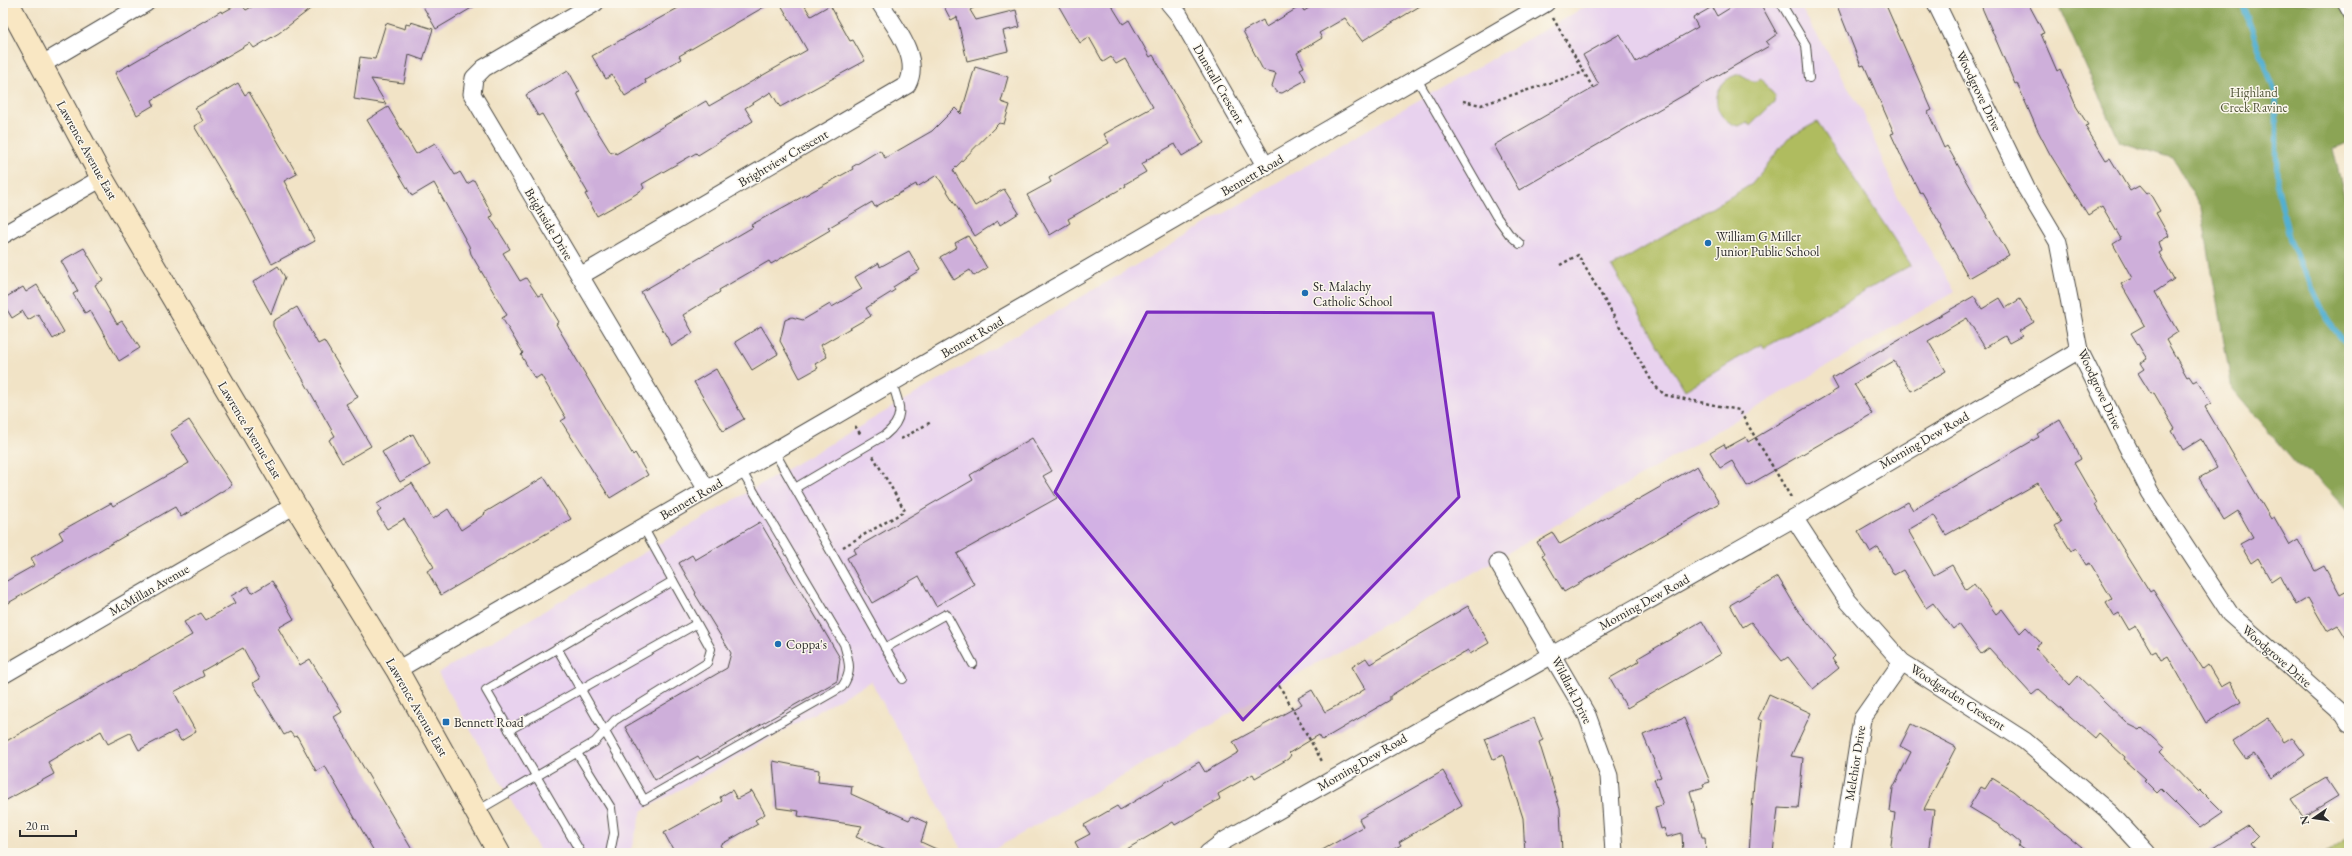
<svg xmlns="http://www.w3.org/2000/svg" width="2352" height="856" viewBox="0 0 2352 856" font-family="'EB Garamond',serif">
<rect width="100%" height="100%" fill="#fbf7ec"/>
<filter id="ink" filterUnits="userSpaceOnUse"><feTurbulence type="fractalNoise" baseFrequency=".025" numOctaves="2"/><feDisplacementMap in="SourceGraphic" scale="8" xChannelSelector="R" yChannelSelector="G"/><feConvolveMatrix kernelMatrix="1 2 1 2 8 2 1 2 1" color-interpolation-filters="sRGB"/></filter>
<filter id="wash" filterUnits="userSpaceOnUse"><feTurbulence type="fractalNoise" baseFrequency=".012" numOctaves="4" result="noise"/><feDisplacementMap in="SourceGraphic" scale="16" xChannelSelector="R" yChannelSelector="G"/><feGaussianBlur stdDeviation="0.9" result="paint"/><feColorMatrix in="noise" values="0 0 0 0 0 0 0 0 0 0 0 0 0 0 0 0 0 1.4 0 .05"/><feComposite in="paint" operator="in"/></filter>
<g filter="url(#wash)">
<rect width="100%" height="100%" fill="#f1e3c6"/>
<!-- built -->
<path fill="#e8d2ee" d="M1592,3H1798L1862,110L1896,194L1955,291L1634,480L988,853H964L871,681L642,811L630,853H541L438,673L1408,106Z"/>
<!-- green -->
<g fill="#afbc5e" stroke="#6d7444">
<path d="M1740,74L1754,82L1761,78L1775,96L1774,102L1750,126L1747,122L1739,126C1709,120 1709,80 1740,74Z"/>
<path d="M1817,122L1911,265L1764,348L1762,344L1685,390L1612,267L1752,184L1788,138Z"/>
<path d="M2349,837V853H2325Z"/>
</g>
<!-- forest -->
<path fill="#8ba455" stroke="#5b6840" d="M2057,3H2349V142L2333,149L2346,203L2349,208V513L2320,481L2296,464L2232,389L2201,208L2172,158L2120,142Z"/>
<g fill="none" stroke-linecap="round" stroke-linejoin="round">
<!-- stream -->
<path stroke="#53b0d1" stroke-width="5.5" d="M2242,3L2276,95L2277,184L2290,241L2328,321L2349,348"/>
</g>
<g id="blocks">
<!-- building -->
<g fill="#ceafda">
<path d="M240,3L246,10L259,3H318L279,33L254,48L250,43L152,100L154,105L137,115L115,73L221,11L222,13Z"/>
<path d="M421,3H480L436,29Z"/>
<path d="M687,3H771L679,56L681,59L645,80L646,83L625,96L612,75L606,79L592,56Z"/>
<path d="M780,3H803L811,16L830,5L850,41L853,40L865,61L780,107L771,92L745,108L753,121L698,155L696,153L642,184L644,188L636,194L597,216L585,194L588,193L559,143L542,114L538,116L526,95L568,70L580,92L577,93L591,121L611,153L614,151L616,154L706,101L709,106L807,50Z"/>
<path d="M942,3H982L970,10L976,20L1016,10L1020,27L1003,31L1008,51L967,61L957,17L951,20Z"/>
<path d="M1057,3H1110L1123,24L1129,20L1150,57L1153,55L1204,143L1182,156L1175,144L1146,160L1147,161L1141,164L1146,172L1125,184L1126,186L1068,219L1070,223L1050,235L1027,195L1051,182L1049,178L1109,143L1104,134L1153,107L1125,59L1116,64L1111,57L1103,62L1089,37L1080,43Z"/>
<path d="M1317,3H1425L1362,41L1345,18L1319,33L1322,38L1297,53L1304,67L1300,69L1306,80L1282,93L1276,92L1272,86L1276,73L1263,70L1243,31L1263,20L1266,27L1301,6L1304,11Z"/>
<path d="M1738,3H1760L1777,34L1766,42L1769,46L1519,190L1494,145L1599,85L1583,55L1620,34L1636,62L1698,27L1693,18L1712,7L1717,16Z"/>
<path d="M1836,3H1885L1932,110L1928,112L1944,148L1947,146L2009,255L1969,278L1941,228L1942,227L1922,192L1920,193L1902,158L1891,134L1894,133L1864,65L1861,66Z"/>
<path d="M1980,3H2028L2044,33L2041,34L2057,71L2060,69L2076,106L2088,125L2085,126L2106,160L2110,158L2130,191L2139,186L2146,194L2149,192L2160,211L2156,213L2169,236L2159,242L2162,251L2159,253L2174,279L2155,292L2178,332L2166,340L2187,377L2189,376L2193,382L2197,380L2211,403L2205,407L2271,519L2274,517L2290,545L2298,540L2315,571L2324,566L2340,595L2349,590V643L2338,625L2327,631L2308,598L2296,605L2280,575L2271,581L2258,558L2251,563L2240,544L2253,537L2238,511L2224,520L2199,478L2217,468L2201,439L2183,450L2172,431L2175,429L2154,393L2151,394L2138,373L2144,369L2140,363L2147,359L2131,333L2145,325L2121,284L2132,278L2113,244L2121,239L2102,206L2088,215L2050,154L2037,129L2017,83L2015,84Z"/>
<path d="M411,22L433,29L423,60L409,55L404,83L371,79L386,104L354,99L360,57L375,59L386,23L405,29L406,24L410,25Z"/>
<path d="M975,67L1008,77L1001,102L1010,105L1004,124L999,123L953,170L975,206L1004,189L1019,213L1000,225L998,221L975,236L937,175L917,187L916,184L875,207L872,202L828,228L830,230L808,243L771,264L769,261L719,290L720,292L683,315L693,333L672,346L641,292L753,227L751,225L853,169L852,167L880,150L885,158L932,131L955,108L961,114Z"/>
<path d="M238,83L245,95L249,92L297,174L284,181L315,241L272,264L247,215L194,126L203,121L195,108Z"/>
<path d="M388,107L416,154L435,143L455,175L460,172L467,184L474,180L493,216L490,217L510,249L503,253L520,281L526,278L538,296L542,294L559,322L556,324L574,355L633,455L635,453L648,475L610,498L561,421L566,418L541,375L535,379L521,355L523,353L502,318L507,315L471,254L469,246L434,183L412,196L367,120Z"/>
<path d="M968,236L987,268L974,276L970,270L954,280L940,257L957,247L955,243Z"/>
<path d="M84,248L103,280L95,285L117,324L122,321L140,348L119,361L90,310L85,313L73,294L78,291L61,261Z"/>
<path d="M909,251L920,270L893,287L895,290L866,308L871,316L821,345L827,357L815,364L818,368L800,378L780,341L785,320L792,317L803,320L830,304L832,307L862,289L855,277L879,263L880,267Z"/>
<path d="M278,266L285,277L271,314L253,282Z"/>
<path d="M37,285L64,332L53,339L38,314L28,320L23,311L12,318L3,303V299L23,287L26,292Z"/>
<path d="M1974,296L1982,309L2000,298L2006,308L2020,299L2034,322L2019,331L2022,336L2009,343L2005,336L1985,348L1967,318L1928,341L1946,371L1911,391L1894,361L1854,384L1872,414L1747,486L1732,461L1720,468L1710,452L1724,444L1726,448L1746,437L1748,442L1838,389L1832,378Z"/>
<path d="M297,307L318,344L324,341L358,397L346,404L371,446L342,463L329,440L335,436L273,326V321Z"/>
<path d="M761,326L778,354L752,370L735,342Z"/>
<path d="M716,369L744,419L723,431L694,382Z"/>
<path d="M189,420L232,485L181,517L175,507L3,606V583L35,565L31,558L63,539L59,532L111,503L113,506L189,463L170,432Z"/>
<path d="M2060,420L2077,450L2081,459L2074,463L2097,503L2095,504L2150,592L2153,590L2203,669L2208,665L2221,687L2230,682L2241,702L2206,723L2168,656L2161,660L2156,651L2152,653L2136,626L2129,630L2119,613L2114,616L2106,603L2112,599L2090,563L2086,565L2076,548L2071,551L2055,526L2061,522L2038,483L1946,535L1934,515L1908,530L1934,575L1952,565L1966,590L1974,584L1996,614L2002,609L2020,633L2026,627L2041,643L2035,648L2070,685L2078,676L2128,724L2140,730L2142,728L2164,748L2160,752L2199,792L2201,790L2223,812L2200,828L2161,789L2157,793L2144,780L2146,779L2124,759L2125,757L2099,733L2095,738L2039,689L2032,695L1989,648L1981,654L1959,624L1953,629L1933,603L1926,608L1903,570L1894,575L1878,547L1870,552L1858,531L1908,502L1913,510L2039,437L2037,434Z"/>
<path d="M413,434L430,465L400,482L382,452Z"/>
<path d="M1032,438L1052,471L1043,476L1057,498L957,554L974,584L936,606L919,576L872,603L847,558L856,553L854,549L973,480L970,475Z"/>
<path d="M1697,466L1719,503L1564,592L1542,555L1544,554L1537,542L1553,533L1560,544Z"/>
<path d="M544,477L571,519L441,595L427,571L434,567L404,519L387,529L377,513L381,510L377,504L412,483L433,519L448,509L461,530L485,514L484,513Z"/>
<path d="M760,522L840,658L837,681L700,759L698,756L655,780L625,727L727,668L731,653L695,594L696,593L679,563L692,555L695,560Z"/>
<path d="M1778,577L1797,609L1835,656L1832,659L1839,668L1813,689L1788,657L1782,661L1751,622L1743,627L1730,605Z"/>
<path d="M272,581L294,619L278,628L300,665L310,659L342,712L334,717L414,853H375L325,766L316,771L297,736L294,737L290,732L284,735L253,683L260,679L243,648L202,671L204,676L174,692L196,732L181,741L175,731L139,750L130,733L108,744L101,731L48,762L54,774L3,802V743L192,635L184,622L201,613L206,620L235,603L231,596L248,586L252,593Z"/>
<path d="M1468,606L1489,643L1470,654L1468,650L1417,679L1390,696V700L1322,740L1319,735L1289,753L1291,755L1288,759L1255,778L1253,774L1218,794L1220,799L1175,825L1173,822L1120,853H1081L1075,842L1090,834L1084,825L1117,806L1120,810L1199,762L1205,772L1239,752L1233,742L1302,704L1298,698L1312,690L1325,712L1351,698L1365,689L1352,667L1366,658L1370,664Z"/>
<path d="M1702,621L1721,654L1627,708L1610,678L1640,661L1638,658Z"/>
<path d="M1769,694L1811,713L1791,756L1803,758L1798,809L1778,808L1773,853H1749L1754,782L1762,721L1758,719Z"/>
<path d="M1534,718L1543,740L1539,742L1560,809L1562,853H1525L1523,818L1503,755L1493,759L1485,739Z"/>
<path d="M1684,718L1710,782L1703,784L1704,787L1690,791L1702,837H1705L1706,853H1683L1682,833L1667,837L1664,828L1661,829L1655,807L1663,805L1654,779L1661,777L1643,735Z"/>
<path d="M2268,718L2284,742L2292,737L2305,755L2271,779L2254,754L2246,759L2233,741Z"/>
<path d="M1911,724L1956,747L1924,809L1934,810L1928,853H1890L1895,813L1890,812L1893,788L1911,752L1900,746Z"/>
<path d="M773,761L819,770L818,782L852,786L851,794L909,820L912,816L927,823L921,842L945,853H892L856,837L862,826L798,816L799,811L777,808Z"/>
<path d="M1443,771L1462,805L1399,842L1401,845L1387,853H1317L1363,827L1359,819Z"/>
<path d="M1992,778L2013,791L2088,853H2028L2018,846L2020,843L1997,824L1969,807L1981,787L1985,789Z"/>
<path d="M2326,778L2338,796L2303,817L2291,799Z"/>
<path d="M732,790L737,799L752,791L765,814L755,820L758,824L720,845L725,853H675L664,833L722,801L720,797Z"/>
<path d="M2248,826L2258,836L2251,843L2259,853H2205Z"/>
</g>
</g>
</g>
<g filter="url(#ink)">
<use href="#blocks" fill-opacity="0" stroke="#494742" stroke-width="1"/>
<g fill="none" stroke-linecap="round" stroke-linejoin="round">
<!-- lane casing -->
<g stroke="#494742" stroke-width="10">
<g id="lane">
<path d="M1781,3L1806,45L1809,78"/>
<path d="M2341,3L2349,17"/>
<path d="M1417,79L1496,216L1509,234L1520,244"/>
<path d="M774,451L903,679"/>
<path d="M795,488L885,435C906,418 900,406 892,383"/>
<path d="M557,648L644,800L842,687C853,671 849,662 844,644L741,470"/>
<path d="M885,648L946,614L973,664"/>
<path d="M509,730L696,624"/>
<path d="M577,753L611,808L614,833L610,853"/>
<path d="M477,811L595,742L615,720L707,663L711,649L643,527"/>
<path d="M581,853L486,690L673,581"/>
</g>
</g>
<!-- street casing -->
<g stroke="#494742" stroke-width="19">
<g id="street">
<path d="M595,3L484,68L474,78L472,94L707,490"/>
<path d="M1169,3L1179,15L1266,167"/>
<path d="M1936,3L2026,188L2058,242L2079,350L2150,492L2230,614L2344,715L2349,723"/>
<path d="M41,65L146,3"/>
<path d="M3,235L102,178"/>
<path d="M580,276L907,85C922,58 894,26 880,3"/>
<path d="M1794,518L1848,601L1902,662L2025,741L2110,813L2147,853"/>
<path d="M1498,563L1587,715L1609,776L1614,853"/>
<path d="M397,670L1546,3"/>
<path d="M3,675L295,505"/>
<path d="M1208,853L1224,841L1794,518L2079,350"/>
<path d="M1841,853L1862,719L1902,662"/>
</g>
</g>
<!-- secondary casing -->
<g stroke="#494742" stroke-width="24">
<path id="secondary" d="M8,3L102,178L295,505L397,670L499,853"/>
</g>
<!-- path -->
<g stroke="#494742" stroke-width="2.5" stroke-dasharray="3 3" stroke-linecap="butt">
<path d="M1553,18L1593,88"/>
<path d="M1463,101L1481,105L1584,72"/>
<path d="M1560,265L1578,255L1654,385L1665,395L1739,410L1792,499"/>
<path d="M855,426L861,435"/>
<path d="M901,439L931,422"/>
<path d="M843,547L905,511L873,456"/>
<path d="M1279,685L1323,763"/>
</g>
<!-- lane -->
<use href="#lane" stroke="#fff" stroke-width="8"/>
<!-- street -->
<use href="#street" stroke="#fff" stroke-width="17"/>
<!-- secondary -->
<use href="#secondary" stroke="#f9e7c3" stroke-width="22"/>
</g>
</g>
<!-- marked area -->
<path fill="#7b2cbf" fill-opacity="0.2" stroke="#7b2cbf" stroke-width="3" stroke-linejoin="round" d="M1147,312L1433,313L1459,497L1243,720L1055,492Z"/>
<!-- markers -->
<g fill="#1f6fb2" stroke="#fbf7ec" stroke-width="1.5">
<circle cx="1708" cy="243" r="4"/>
<circle cx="1305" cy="293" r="4"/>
<circle cx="778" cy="644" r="4"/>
<rect x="442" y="718" width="8" height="8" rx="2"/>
</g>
<g text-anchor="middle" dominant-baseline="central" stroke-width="3" stroke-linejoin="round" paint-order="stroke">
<!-- street labels -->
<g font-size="13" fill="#2b2b2b" stroke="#fbf7ec">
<text transform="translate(1219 84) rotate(60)">Dunstall Crescent</text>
<text transform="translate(1979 91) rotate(64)">Woodgrove Drive</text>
<text transform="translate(87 150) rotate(61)">Lawrence Avenue East</text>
<text transform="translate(783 158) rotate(-30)">Brightview Crescent</text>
<text transform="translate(1252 175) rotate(-30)">Bennett Road</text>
<text transform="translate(549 224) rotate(59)">Brightside Drive</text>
<text transform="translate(972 337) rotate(-30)">Bennett Road</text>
<text transform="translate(2100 389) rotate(65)">Woodgrove Drive</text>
<text transform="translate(250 430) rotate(59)">Lawrence Avenue East</text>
<text transform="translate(1924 440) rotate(-30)">Morning Dew Road</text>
<text transform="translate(691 499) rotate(-30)">Bennett Road</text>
<text transform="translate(149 590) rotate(-30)">McMillan Avenue</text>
<text transform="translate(1644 602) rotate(-29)">Morning Dew Road</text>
<text transform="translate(2277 656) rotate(41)">Woodgrove Drive</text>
<text transform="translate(1572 690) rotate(63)">Wildlark Drive</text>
<text transform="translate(1958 697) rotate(33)">Woodgarden Crescent</text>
<text transform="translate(417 707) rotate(60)">Lawrence Avenue East</text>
<text transform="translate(1362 762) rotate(-30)">Morning Dew Road</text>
<text transform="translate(1855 763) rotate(-81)">Melchior Drive</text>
</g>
<!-- park labels -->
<g font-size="13" fill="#53563a" stroke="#fbf7ec">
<text x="2254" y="92">Highland<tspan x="2254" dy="15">Creek Ravine</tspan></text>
</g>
<!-- poi labels -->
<g font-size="13" fill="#2b2b2b" stroke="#fbf7ec" text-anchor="start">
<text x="1716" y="236">William G Miller<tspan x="1716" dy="15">Junior Public School</tspan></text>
<text x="1313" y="286">St. Malachy<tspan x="1313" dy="15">Catholic School</tspan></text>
<text x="786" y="644">Coppa's</text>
<text x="454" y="722">Bennett Road</text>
</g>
</g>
<!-- margin -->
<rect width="2352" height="856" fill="none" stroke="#fbf7ec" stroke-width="16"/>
<!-- north arrow -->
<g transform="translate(2314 818) rotate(257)" stroke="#fbf7ec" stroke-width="3" paint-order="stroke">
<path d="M0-3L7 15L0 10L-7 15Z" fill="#2b2b2b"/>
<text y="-6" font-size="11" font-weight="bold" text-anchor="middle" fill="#2b2b2b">N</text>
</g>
<!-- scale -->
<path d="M20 830v6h56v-6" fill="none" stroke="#2b2b2b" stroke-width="2"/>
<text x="26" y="830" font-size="12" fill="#2b2b2b" stroke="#fbf7ec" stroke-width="3" paint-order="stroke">20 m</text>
</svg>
